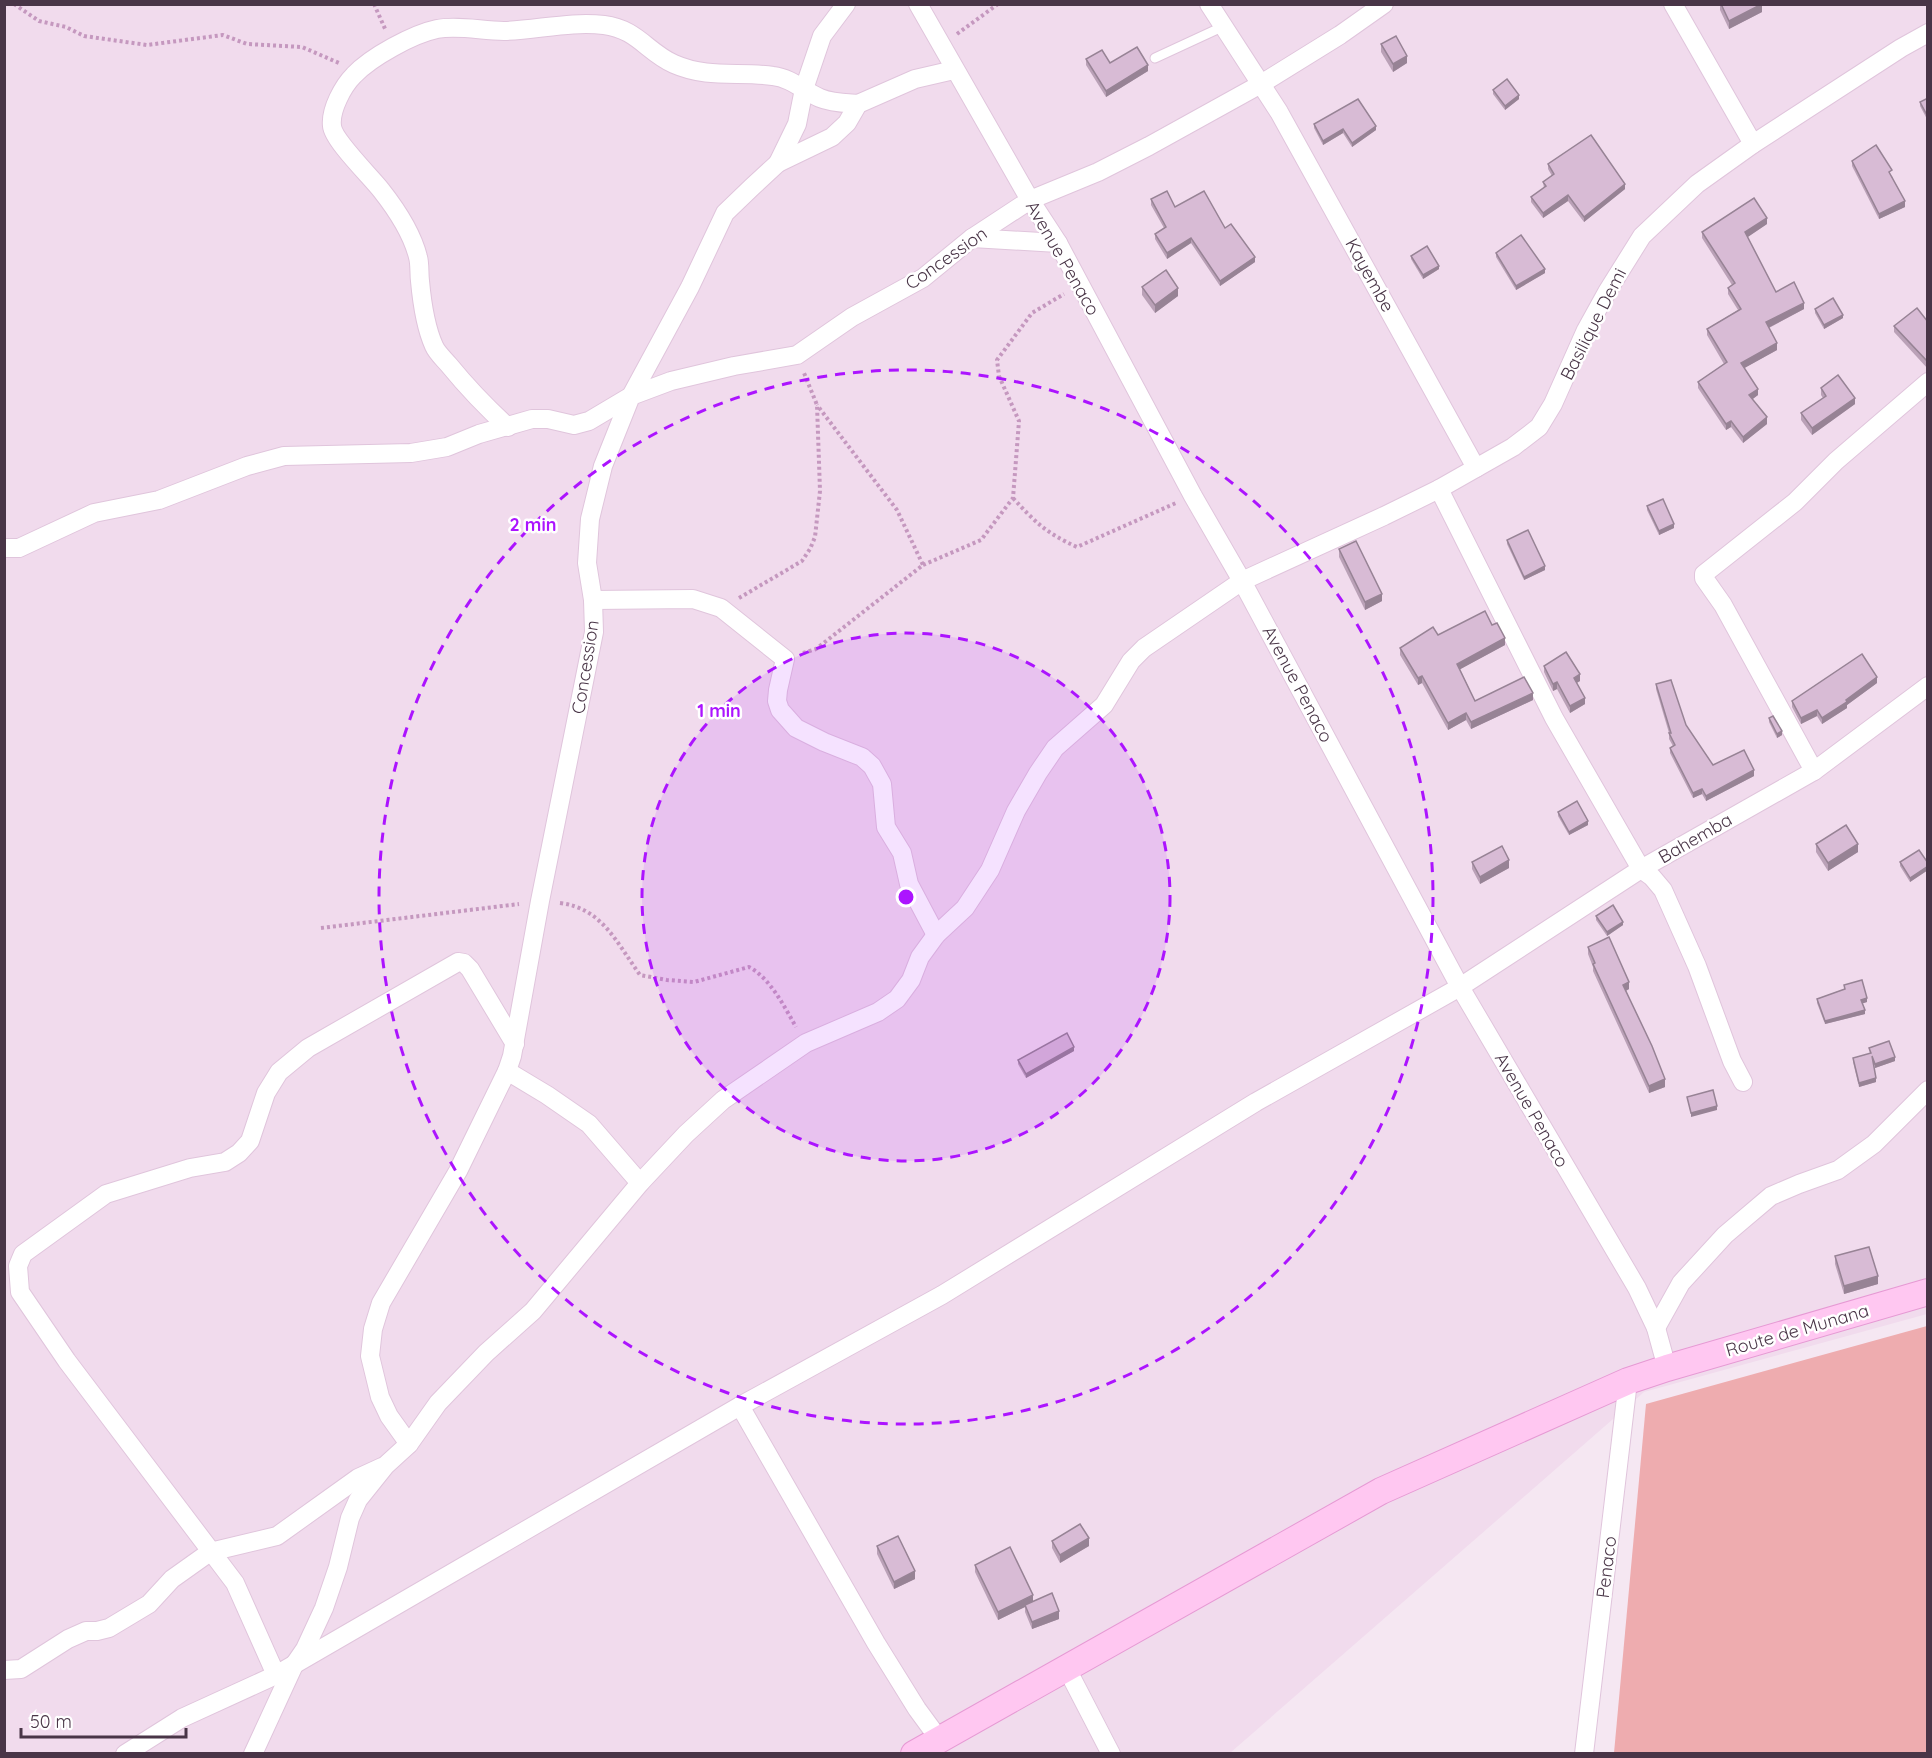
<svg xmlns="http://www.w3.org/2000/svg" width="1932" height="1758" viewBox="0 0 1932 1758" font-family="Quicksand,sans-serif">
<rect width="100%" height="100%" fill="#f5e7f2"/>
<!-- residential -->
<path fill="#f1dbed" d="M5,5H1927V1314L1644,1392L1230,1753L5,1754Z"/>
<!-- green -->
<path fill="#eeacaf" d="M1927,1326V1753H1614L1646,1404Z"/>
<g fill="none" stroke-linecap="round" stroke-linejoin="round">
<!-- lane casing -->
<g stroke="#e0c5dc" stroke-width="11">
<path id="lane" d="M1155,58L1222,27"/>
</g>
<!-- street casing -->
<g stroke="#e0c5dc" stroke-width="20">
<g id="street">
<path d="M918,4L1030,200L1058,243L1193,496L1242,581L1460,987L1637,1288L1656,1328L1667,1368"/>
<path d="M1209,4L1279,112L1476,468"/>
<path d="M1673,4L1753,144"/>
<path d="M778,163L797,124L804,89L822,36L846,4"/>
<path d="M972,238L1058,243"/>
<path d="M508,427C487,408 467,387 449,365C444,359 437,353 434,346C425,326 422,303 420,281C419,273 420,264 418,257C412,233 396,209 381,190C371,177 333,140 332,126C330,110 343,86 354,75C371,57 413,34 437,29C459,25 482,31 504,31C537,30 571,21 604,25C637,29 647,52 674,64C708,79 739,71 773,76C791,78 804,91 820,98C832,103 845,103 858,104"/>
<path d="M1439,489L1554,718L1641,869L1652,877L1663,890L1697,966L1732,1061L1743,1082"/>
<path d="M4,548H19L94,513L159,500L247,466L284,456L411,453L447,447L479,434L532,419H548L574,425L589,421L631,396L690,287L725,213L752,187L778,163L832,137L847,123L858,104L915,79L954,70"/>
<path d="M593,600L693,599L721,608L785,659L778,690L777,701L780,710L796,728L824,742L862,757L872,766L882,784L886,827L902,853L909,884L936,935"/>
<path d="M1814,771L1723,605L1704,578V574L1795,502L1836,461L1928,382"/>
<path d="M515,1044L470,969L464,963L458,962L308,1048L279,1072L266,1093L250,1141L239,1153L225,1162L190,1168L106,1194L23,1254L18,1266L20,1292L67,1361L235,1583L276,1675L740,1406L942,1295L1256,1102L1460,987L1641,869L1814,771L1928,686"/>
<path d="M640,1183L589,1124L547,1095L507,1071L512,1056L540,901L594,632L593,600L587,563L590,519L603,466L631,396L671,381L734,366L797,355L852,317L923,278L972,238L1030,200L1098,172L1149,146L1261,84L1340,35L1384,4"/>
<path d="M1656,1328L1681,1283L1725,1235L1745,1218L1771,1196L1799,1184L1838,1170L1874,1144L1928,1090"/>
<path d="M740,1406L876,1643L917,1709L939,1739"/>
<path d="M409,1444L389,1416L380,1397L370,1356L373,1329L381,1303L458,1171L507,1071"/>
<path d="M1066,1667L1111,1754"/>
<path d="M4,1670L21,1669L68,1639L86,1631H97L109,1628L149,1604L172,1579L210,1552L277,1536L358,1478L382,1467"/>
<path d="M125,1754L182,1718L276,1675"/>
<path d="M253,1754L294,1665L305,1649L324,1608L338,1567L350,1518L358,1500L386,1465L409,1444L438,1403L486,1353L533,1311L640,1183L686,1134L723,1100L806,1043L878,1012L897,999L911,980L920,957L936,935L965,908L990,870L1016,811L1038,773L1055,748L1104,705L1131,661L1144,648L1242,581L1384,516L1439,489L1513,447L1539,427L1553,404L1586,330L1607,292L1642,236L1697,184L1753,144L1901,48L1928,33"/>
<path d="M1584,1754L1628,1381"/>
</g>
</g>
<!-- secondary casing -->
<g stroke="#e69ad4" stroke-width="28">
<path id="secondary" d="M914,1754L1381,1491L1628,1381L1667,1368L1928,1292"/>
</g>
<!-- path -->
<g stroke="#c598bf" stroke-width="4" stroke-dasharray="3 3" stroke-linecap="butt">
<path d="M14,4L39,21L66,27L84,36L147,45L223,35L247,44L302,47L339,63"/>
<path d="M374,4L386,31"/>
<path d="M957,34L998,4"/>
<path d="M1013,498C1035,522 1046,533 1077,547L1176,503"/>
<path d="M923,565L981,540L1013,498L1019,421L999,376L997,360L1032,313L1064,294"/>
<path d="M739,598L802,561L810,549L815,537L820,491L817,405L804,373"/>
<path d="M803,653L816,649L923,565L897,510L817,405"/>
<path d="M560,903C602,908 617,943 640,975L667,980L694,982L749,967C770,978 784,1006 796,1027"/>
<path d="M321,928L519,904"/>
</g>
<!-- lane -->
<use href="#lane" stroke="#fff" stroke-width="9"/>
<!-- street -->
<use href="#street" stroke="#fff" stroke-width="18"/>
<!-- secondary -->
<use href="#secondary" stroke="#ffc7f1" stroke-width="26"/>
</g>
<!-- wall -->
<g fill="#baa1b7">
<path d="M1720,4H1721L1762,12L1729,29L1720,10Z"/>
<path d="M1381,44L1407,63L1393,72L1381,52Z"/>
<path d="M1086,59L1110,63L1148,71L1106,97L1086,65Z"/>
<path d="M1493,90L1519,99L1505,110L1493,94Z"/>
<path d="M1928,98V121L1920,106V102Z"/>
<path d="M1314,124L1376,130L1352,147L1343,133L1323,145L1314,128Z"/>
<path d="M1852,161L1892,176L1905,207L1879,219L1852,166Z"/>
<path d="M1548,164L1625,189L1584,222L1568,201L1543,218L1531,202V197L1544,188L1543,182L1552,176L1548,169Z"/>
<path d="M1151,199L1175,207L1225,228L1255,262L1220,286L1191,243L1167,259L1155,239V234L1164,228L1151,205Z"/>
<path d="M1767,224L1747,237L1776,292L1804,309L1769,328L1777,350L1744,368L1758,395L1752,399L1767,424L1743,443L1731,427L1726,430L1698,388V382L1724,364L1707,335V329L1738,310L1728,294V288L1732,285L1702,238V232Z"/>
<path d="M1496,253L1545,273L1516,290L1496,257Z"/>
<path d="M1411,256L1439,269L1423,279L1411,259Z"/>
<path d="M1142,287L1178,296L1155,313L1142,295Z"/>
<path d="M1815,309L1843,318L1824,329L1815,313Z"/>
<path d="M1928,322V369L1894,332V326Z"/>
<path d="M1821,388L1855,404L1812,435L1801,420V413L1823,398L1821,395Z"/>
<path d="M1647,506L1674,528L1659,535L1647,510Z"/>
<path d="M1507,540L1545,570L1524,580L1507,544Z"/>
<path d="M1339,549L1382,601L1365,610L1339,557Z"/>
<path d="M1492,625L1505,645L1460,669L1475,701L1533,700L1471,729L1466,720L1448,730L1422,683L1418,685L1400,655V648L1438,635Z"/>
<path d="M1544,666L1580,681L1577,683L1585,704L1570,713L1557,689L1553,691L1544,672Z"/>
<path d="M1877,683L1847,705V708L1822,724L1817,716L1801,724L1792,707V701Z"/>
<path d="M1656,684L1686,725L1713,765L1754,776L1706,801L1702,794L1693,798L1670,753V748L1673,746L1669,739V733L1656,689Z"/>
<path d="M1769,718L1782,735L1777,738L1769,722Z"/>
<path d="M1558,812L1588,825L1569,835L1558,816Z"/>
<path d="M1816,844L1858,852L1828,871L1816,852Z"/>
<path d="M1472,862L1509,868L1480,884L1472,869Z"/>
<path d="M1900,862L1928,863V870L1910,882L1900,866Z"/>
<path d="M1596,916L1623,925L1607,936L1596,920Z"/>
<path d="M1588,947L1629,989L1626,991L1665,1087L1649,1093L1593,971V967L1588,954Z"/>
<path d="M1844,985L1867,1002L1862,1003L1865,1014L1825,1024L1817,1003V999L1844,989Z"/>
<path d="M1869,1048L1895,1061L1875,1068L1874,1064L1876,1082L1859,1087L1853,1062V1058L1870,1054Z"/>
<path d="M1074,1051L1026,1078L1018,1064V1060Z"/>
<path d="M1835,1256L1878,1284L1844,1294L1835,1264Z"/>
<path d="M1052,1541L1089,1546L1060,1563L1052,1548Z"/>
<path d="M877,1546L915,1579L894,1589L877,1554Z"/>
<path d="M975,1565L1033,1601L1059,1619L1032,1629L1025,1612V1607L998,1620L975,1572Z"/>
</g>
<!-- shaded-wall -->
<g fill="#978395">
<path d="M1762,4V12L1729,29V21Z"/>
<path d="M1407,56V63L1393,72V64Z"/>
<path d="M1148,65V71L1106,97V91Z"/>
<path d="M1519,95V99L1505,110V106Z"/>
<path d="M1376,126V130L1352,147V143Z"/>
<path d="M1343,129V133L1323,145V141Z"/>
<path d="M1625,184V189L1584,222V217Z"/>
<path d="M1568,195V201L1543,218V213Z"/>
<path d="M1905,201V207L1879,219V214Z"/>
<path d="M1767,218V224L1745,239V232Z"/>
<path d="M1191,238V243L1167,259V253Z"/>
<path d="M1255,257V262L1220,286V281Z"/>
<path d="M1439,266V269L1423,279V275Z"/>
<path d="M1545,269V273L1516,290V286Z"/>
<path d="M1178,288V296L1155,313V305Z"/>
<path d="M1804,303V309L1766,329V322Z"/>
<path d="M1843,315V318L1824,329V325Z"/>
<path d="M1777,343V350L1741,370V363Z"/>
<path d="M1758,389V395L1749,402V395Z"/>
<path d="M1855,398V404L1812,435V428Z"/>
<path d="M1767,417V424L1743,443V437Z"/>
<path d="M1731,421V427L1726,430V424Z"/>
<path d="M1674,524V528L1659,535V531Z"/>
<path d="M1545,566V570L1524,580V577Z"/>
<path d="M1382,594V601L1365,610V602Z"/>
<path d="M1505,638V645L1457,671V664Z"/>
<path d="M1580,674V681L1574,684V678Z"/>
<path d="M1422,676V683L1418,685V678Z"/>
<path d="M1877,677V683L1847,705V708L1822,724V718Z"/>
<path d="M1557,682V689L1553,691V684Z"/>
<path d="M1533,693V700L1471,729V722Z"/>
<path d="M1585,698V704L1570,713V706Z"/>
<path d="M1817,710V716L1801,724V718Z"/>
<path d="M1466,713V720L1448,730V723Z"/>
<path d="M1782,731V735L1777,738V734Z"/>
<path d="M1754,770V776L1706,801V796Z"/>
<path d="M1702,789V794L1693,798V793Z"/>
<path d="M1588,821V825L1569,835V832Z"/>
<path d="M1858,844V852L1828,871V863Z"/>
<path d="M1509,860V868L1480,884V877Z"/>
<path d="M1928,866V870L1910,882V878Z"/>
<path d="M1623,922V925L1607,936V932Z"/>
<path d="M1629,982V989L1623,992V985Z"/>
<path d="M1867,998V1002L1861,1004V1000Z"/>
<path d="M1865,1010V1014L1825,1024V1021Z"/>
<path d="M1074,1047V1051L1026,1078V1074Z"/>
<path d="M1895,1057V1061L1875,1068V1064Z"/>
<path d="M1876,1078V1082L1859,1087V1083Z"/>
<path d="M1665,1079V1087L1649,1093V1086Z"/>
<path d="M1717,1106V1110L1691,1117V1113Z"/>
<path d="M1878,1276V1284L1844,1294V1286Z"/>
<path d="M1089,1538V1546L1060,1563V1555Z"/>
<path d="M915,1571V1579L894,1589V1582Z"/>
<path d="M1033,1595V1603L1025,1605V1607L998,1620V1612Z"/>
<path d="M1059,1611V1619L1032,1629V1622Z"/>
</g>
<!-- building -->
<g fill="#d8bbd5" stroke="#978395" stroke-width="1.5">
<path d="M1721,4H1762L1729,21Z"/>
<path d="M1396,36L1407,56L1393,64L1381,44Z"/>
<path d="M1137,47L1148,65L1106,91L1086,59L1102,50L1110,63Z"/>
<path d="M1507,79L1519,95L1505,106L1493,90Z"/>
<path d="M1928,98V117L1920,102Z"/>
<path d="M1358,99L1376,126L1352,143L1343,129L1323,141L1314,124Z"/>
<path d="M1591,135L1625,184L1584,217L1568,195L1543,213L1531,197L1546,186L1543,182L1554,174L1548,164Z"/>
<path d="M1876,145L1892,170L1889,172L1905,201L1879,214L1852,161Z"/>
<path d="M1167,191L1175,207L1204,191L1225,228L1231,224L1255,257L1220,281L1191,238L1167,253L1155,234L1166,227L1151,199Z"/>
<path d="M1754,198L1767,218L1745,232L1776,292L1794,282L1804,303L1766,322L1777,343L1741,363L1758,389L1749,395L1767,417L1743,437L1731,421L1726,424L1698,382L1727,362L1707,329L1741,309L1728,288L1735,283L1702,232Z"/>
<path d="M1521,235L1545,269L1516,286L1496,253Z"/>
<path d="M1427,246L1439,266L1423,275L1411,256Z"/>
<path d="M1166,270L1178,288L1155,305L1142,287Z"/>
<path d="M1833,298L1843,315L1824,325L1815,309Z"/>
<path d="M1917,308L1928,322V362L1894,326Z"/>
<path d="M1838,375L1855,398L1812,428L1801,413L1826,396L1821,388Z"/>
<path d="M1663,499L1674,524L1659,531L1647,506Z"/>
<path d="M1528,530L1545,566L1524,577L1507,540Z"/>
<path d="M1356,541L1382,594L1365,602L1339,549Z"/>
<path d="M1485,611L1492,625L1497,623L1505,638L1457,664L1475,701L1524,677L1533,693L1471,722L1466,713L1448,723L1422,676L1418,678L1400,648L1433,627L1438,635Z"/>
<path d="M1566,652L1580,674L1574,678L1585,698L1570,706L1557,682L1553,684L1544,666Z"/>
<path d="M1862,654L1877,677L1846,700L1847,702L1822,718L1817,710L1801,718L1792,701Z"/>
<path d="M1671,680L1686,725L1713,765L1744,750L1754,770L1706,796L1702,789L1693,793L1670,748L1675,745L1669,733H1671L1656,684Z"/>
<path d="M1773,716L1782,731L1777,734L1769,718Z"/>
<path d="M1577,801L1588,821L1569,832L1558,812Z"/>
<path d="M1846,825L1858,844L1828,863L1816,844Z"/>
<path d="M1502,846L1509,860L1480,877L1472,862Z"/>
<path d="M1919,850L1928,863V866L1910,878L1900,862Z"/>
<path d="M1613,905L1623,922L1607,932L1596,916Z"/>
<path d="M1609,937L1629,982L1623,985L1652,1046L1665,1079L1649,1086L1593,964L1595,963L1588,947Z"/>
<path d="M1862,980L1867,998L1861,1000L1865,1010L1825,1021L1817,999L1845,989L1844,985Z"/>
<path d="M1067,1033L1074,1047L1026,1074L1018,1060Z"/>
<path d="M1889,1041L1895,1057L1875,1064L1872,1056L1876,1078L1859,1083L1853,1058L1871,1053L1869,1048Z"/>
<path d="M1713,1090L1717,1106L1691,1113L1687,1097Z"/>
<path d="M1869,1247L1878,1276L1844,1286L1835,1256Z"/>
<path d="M1080,1524L1089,1538L1060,1555L1052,1541Z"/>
<path d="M898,1536L915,1571L894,1582L877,1546Z"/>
<path d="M1010,1547L1033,1595L998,1612L975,1565Z"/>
<path d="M1052,1593L1059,1611L1032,1622L1025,1605Z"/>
</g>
<!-- distance rings -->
<circle cx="906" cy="897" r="264" fill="#ac14ff" fill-opacity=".12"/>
<g fill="none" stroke="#ac14ff" stroke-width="3" stroke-dasharray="10 8">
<circle cx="906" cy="897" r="264"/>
<circle cx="906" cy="897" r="527"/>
</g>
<g text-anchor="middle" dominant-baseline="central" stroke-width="5" stroke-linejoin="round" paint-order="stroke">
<!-- street labels -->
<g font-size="18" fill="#493547" stroke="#fff">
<text transform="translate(946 258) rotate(-35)">Concession</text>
<text transform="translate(1063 258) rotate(60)">Avenue Penaco</text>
<text transform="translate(1370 275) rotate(61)">Kayembe</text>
<text transform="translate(1593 324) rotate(-63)">Basilique Demi</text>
<text transform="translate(585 667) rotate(-81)">Concession</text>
<text transform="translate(1298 684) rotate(62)">Avenue Penaco</text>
<text transform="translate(1695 838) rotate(-30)">Bahemba</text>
<text transform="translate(1532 1110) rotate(60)">Avenue Penaco</text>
<text transform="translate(1797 1330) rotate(-16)">Route de Munana</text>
<text transform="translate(1606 1567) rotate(-83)">Penaco</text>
</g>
</g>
<circle cx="906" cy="897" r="9" fill="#ac14ff" stroke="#fff" stroke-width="3"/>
<g font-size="18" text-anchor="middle" font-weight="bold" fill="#ac14ff" stroke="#fff" stroke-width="5" stroke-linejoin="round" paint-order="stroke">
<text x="533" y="531">2 min</text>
<text x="719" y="717">1 min</text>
</g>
<!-- border -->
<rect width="1932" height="1758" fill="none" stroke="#493547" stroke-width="12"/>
<!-- scale -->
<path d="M21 1728v9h165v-9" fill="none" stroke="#493547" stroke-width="3"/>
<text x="30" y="1728" font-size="18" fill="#493547" stroke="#ffffff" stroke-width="4.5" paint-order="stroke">50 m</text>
</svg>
